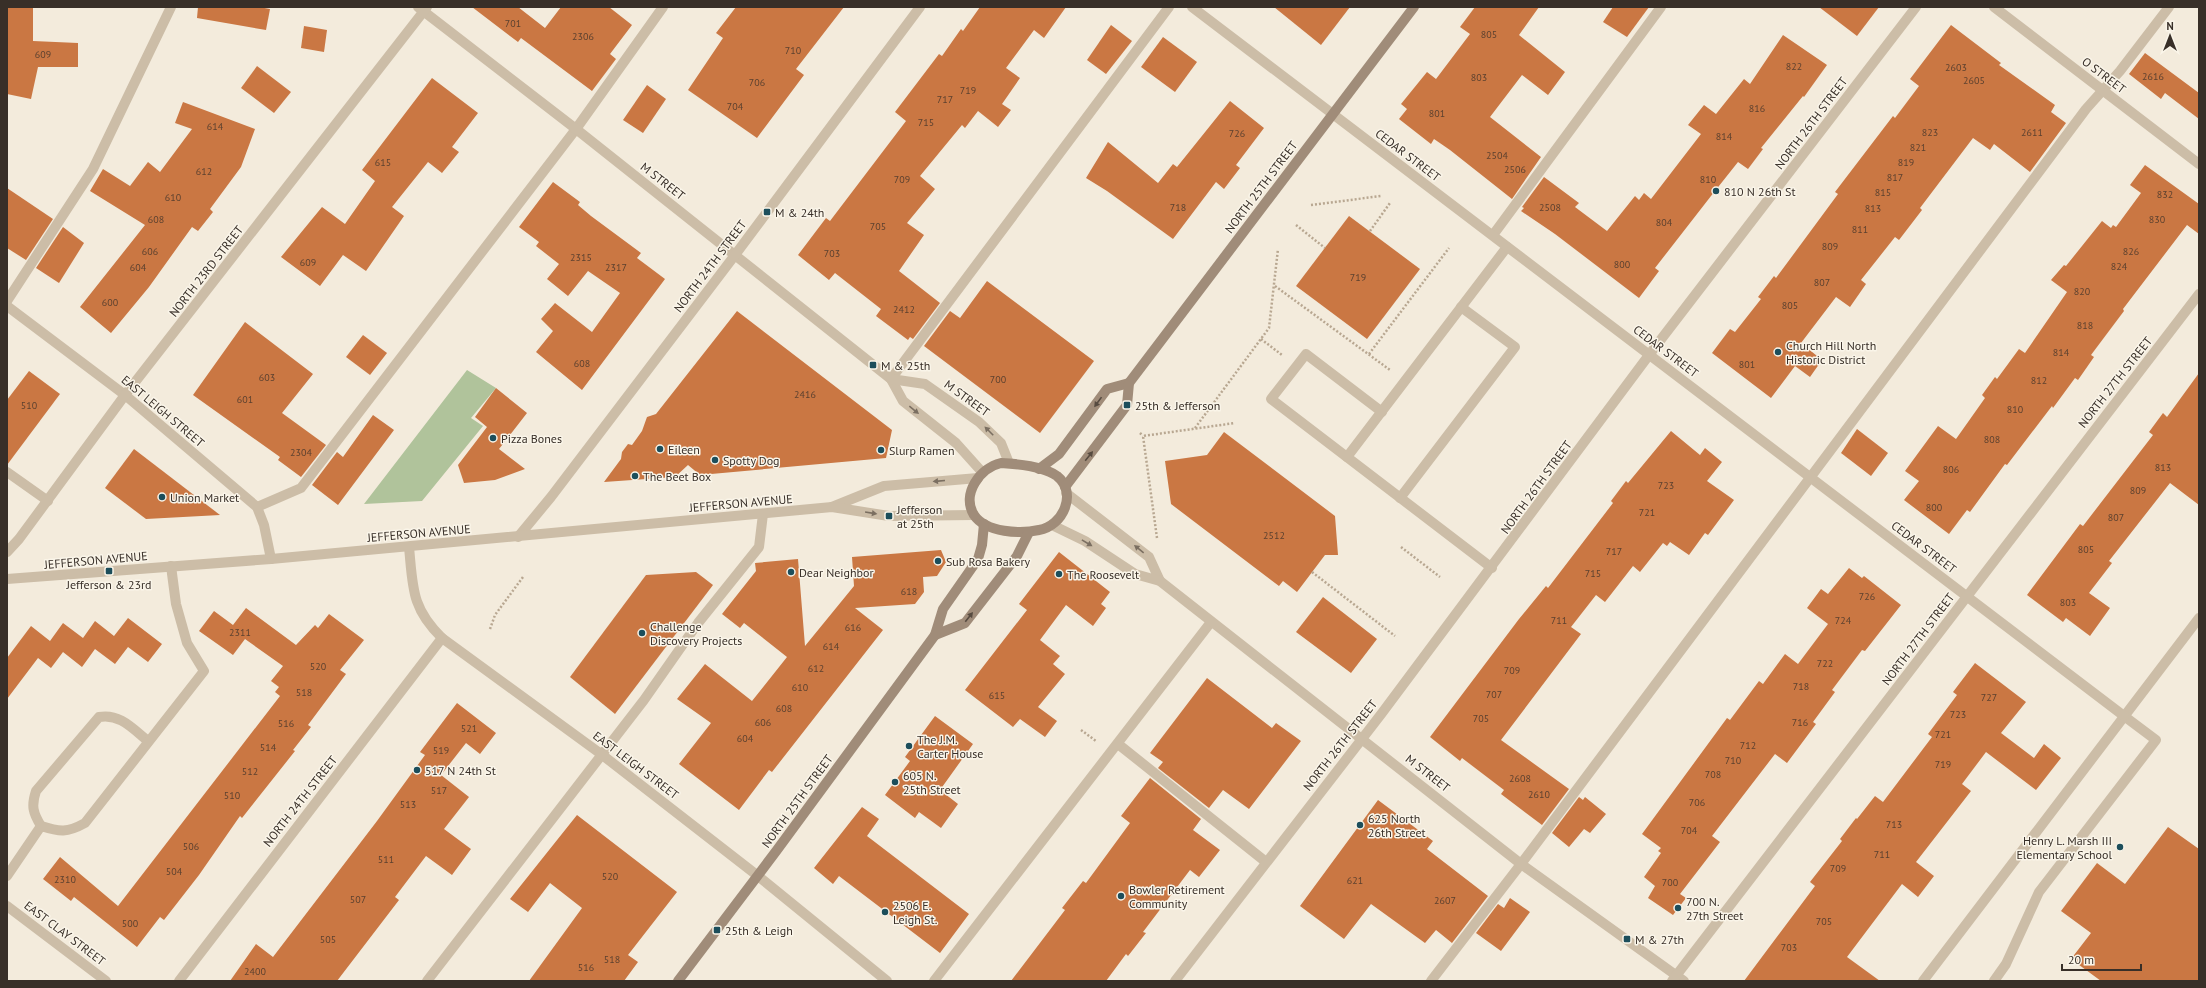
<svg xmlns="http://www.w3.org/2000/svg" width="2206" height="988" viewBox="0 0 2206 988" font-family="'PT Sans',sans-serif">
<rect width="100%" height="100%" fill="#f3ebdc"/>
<!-- green -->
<path fill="#b0c39b" d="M467,370L496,388L471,418L483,426L422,501L364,504Z"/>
<!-- building -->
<g fill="#ca7743">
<path d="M7,7H33V41L78,43V67H38L31,99L7,94Z"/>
<path d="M198,7H259L270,9L266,30L197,18Z"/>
<path d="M472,7H518L545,28L561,7H609L632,25L610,54L616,59L592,91L521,38L518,42Z"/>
<path d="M736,7H844L796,69L804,75L757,138L688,90L723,38L716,33Z"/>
<path d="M980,7H1066L1044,38L1034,30L1006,68L1020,78L1002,104L1011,110L998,127L978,111L965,128L962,125L920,176L935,189L907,223L924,235L899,271L940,303L913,339L910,337L908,340L876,316L881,309L835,273L829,280L798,255L826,218L830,221L906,121L895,112L939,54L942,56L961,29L963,31Z"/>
<path d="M1274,7H1350L1321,45Z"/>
<path d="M1475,7H1539L1519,35L1565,72L1548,95L1522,75L1490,117L1541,157L1512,199L1450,150L1434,139L1431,144L1399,119L1407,109L1401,104L1427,72L1436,79L1470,34L1460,27Z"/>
<path d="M1613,7H1649L1627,37L1603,22Z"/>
<path d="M1819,7H1879L1857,36Z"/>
<path d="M1111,25L1132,41L1106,74L1087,60Z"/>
<path d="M1951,25L2001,63L1999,65L2055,105L2051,112L2066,123L2030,172L1994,144L1990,150L1973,138L1920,208L1922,210L1899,240L1895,237L1861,280L1866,284L1850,307L1836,297L1801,343L1822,360L1810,377L1795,366L1771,398L1712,353L1730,329L1735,332L1761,299L1758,297L1774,276L1776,278L1838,194L1835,192L1893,116L1895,118L1919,86L1910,79Z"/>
<path d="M304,26L327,30L324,52L301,48Z"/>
<path d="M1783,35L1827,65L1804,97L1803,96L1761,148L1763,149L1748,169L1738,162L1711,196L1655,268L1659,271L1639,298L1555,234L1521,211L1524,208L1522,207L1544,177L1579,203L1575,207L1607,231L1635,196L1639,200L1644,193L1651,199L1701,134L1688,125L1704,105L1716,114L1744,79L1750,84Z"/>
<path d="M1163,37L1197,62L1175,92L1141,67Z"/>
<path d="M2145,53L2199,93V119L2165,93L2161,99L2129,74Z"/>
<path d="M257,66L291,92L274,113L241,88Z"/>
<path d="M432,78L478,113L452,147L459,152L442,173L428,162L392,207L404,216L366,271L343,255L320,286L281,257L322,207L345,224L375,181L362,170Z"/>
<path d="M647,85L666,99L643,133L623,120Z"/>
<path d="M1230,101L1264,128L1236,165L1240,168L1224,189L1216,182L1173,239L1107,191L1086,178L1108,142L1158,183L1173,164L1177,167Z"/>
<path d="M183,102L255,129L241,167L210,209L213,212L198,231L192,227L149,287L111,333L80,307L145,225L90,191L103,169L130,186L148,162L160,172L192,129L175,123Z"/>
<path d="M2145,165L2199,204V234L2187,225L2123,309L2124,311L2091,355L2094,357L2078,380L2075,378L2053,408L2052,406L2007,465L2005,464L1970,512L1967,510L1949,534L1904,500L1919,481L1905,471L1938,426L1956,439L1985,398L1982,395L1995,377L1997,379L2019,349L2025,353L2067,292L2051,280L2064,265L2066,266L2102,221L2111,228L2113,225L2116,227L2141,193L2130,185Z"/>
<path d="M553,182L580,202L578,205L591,216L641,253L637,258L665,279L582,390L536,352L553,331L541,319L555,303L592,332L620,293L588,271L568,296L547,279L559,264L536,246L539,242L519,227Z"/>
<path d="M7,188L53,219L26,260L7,248Z"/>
<path d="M1349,216L1420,269L1367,339L1296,286Z"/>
<path d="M63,227L84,243L59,283L36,268Z"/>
<path d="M987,281L1094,361L1040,433L924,346L950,311L960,318Z"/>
<path d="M737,311L892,430L886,458L700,475L688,465L675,477L604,482L621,459L622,452L628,444L632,445L642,431L647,417L656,414Z"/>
<path d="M245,322L313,374L282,413L326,445L301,477L278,460L280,457L193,395Z"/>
<path d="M363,335L387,353L370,375L346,357Z"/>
<path d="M29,371L60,394L7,465V400Z"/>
<path d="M2199,373V505L2170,483L2109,561L2112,563L2089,593L2110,608L2090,636L2066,618L2063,622L2027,595L2080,524L2083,526L2153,435L2149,432L2163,413L2167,417Z"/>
<path d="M496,388L527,413L499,449L525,469L495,480L464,483L458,465L487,427L475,417Z"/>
<path d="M373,415L394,430L338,505L312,485L337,452L343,457Z"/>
<path d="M1857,429L1888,453L1871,476L1841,453Z"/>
<path d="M1671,431L1700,455L1705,448L1722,462L1707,481L1734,500L1708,535L1705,533L1689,555L1670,542L1667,546L1663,543L1640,572L1633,566L1605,602L1596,595L1571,627L1581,634L1501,740L1569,789L1542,825L1501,794L1504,790L1462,758L1460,761L1430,737L1519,619L1546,586L1548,588L1613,503L1611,501L1626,481L1628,483Z"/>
<path d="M1224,432L1335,516L1338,555H1325L1297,592L1283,581L1279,586L1171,504L1165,461L1207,455Z"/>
<path d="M134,449L220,515L146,519L105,488Z"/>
<path d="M941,550L946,562L937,576L923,577L924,592L915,604L855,608L883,630L772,772L769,770L739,810L679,764L711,723L677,699L705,664L752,701L787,657L744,623L740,628L722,614L756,571L755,563L798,559L805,646L854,586L852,557Z"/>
<path d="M1059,552L1110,592L1101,604L1106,608L1093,626L1066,605L1040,640L1060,656L1053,664L1065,674L1038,707L1057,721L1045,737L1020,719L1013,727L965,690L1027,610L1019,604Z"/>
<path d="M1849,568L1862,578L1864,576L1901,605L1865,651L1862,650L1832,690L1835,692L1813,722L1816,724L1787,763L1775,754L1712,836L1720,842L1680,894L1686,898L1673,915L1648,898L1655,886L1644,877L1661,853L1658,851L1661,848L1642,834L1727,718L1730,720L1759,681L1763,684L1785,654L1798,664L1828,624L1807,608L1821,589L1828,594Z"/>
<path d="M696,572L713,585L615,714L570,677L646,575Z"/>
<path d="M1323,597L1377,639L1351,673L1296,632Z"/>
<path d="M246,608L296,645L315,625L318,628L329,614L364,640L340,670L346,674L308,725L311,727L293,750L295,751L242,818L240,816L199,875L164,920L160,917L137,947L74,897L71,901L43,879L60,857L118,906L280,696L275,692L279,687L271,681L283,666L245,639L233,655L199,631L214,611L233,625Z"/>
<path d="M128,618L162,644L148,662L128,647L115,664L95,649L82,667L63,652L51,668L38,658L7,699V658L31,626L50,641L63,623L83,638L95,621L114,636Z"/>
<path d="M1975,663L2026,702L2001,733L2034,758L2044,744L2061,758L2036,790L1986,752L1962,784L1971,791L1916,862L1934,876L1918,897L1902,884L1847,957L1880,981H1744L1815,886L1810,882L1842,841L1840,839L1856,818L1857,819L1875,796L1883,802L1932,737L1928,734L1957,695L1953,692Z"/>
<path d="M1207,678L1272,728L1276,723L1301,741L1249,809L1223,790L1209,808L1158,768L1163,762L1150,753Z"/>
<path d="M457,703L496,733L480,754L466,743L441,775L469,797L444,829L471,849L452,875L426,856L395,897L399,900L337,981H230L256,944L273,957L377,821L425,755L420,752Z"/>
<path d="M935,716L973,744L940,790L958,804L941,828L919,812L915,818L885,795L910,761L905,757Z"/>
<path d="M1150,778L1201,819L1193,830L1220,850L1199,877L1190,870L1143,932L1146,933L1128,956L1126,954L1106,981H1011L1065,910L1062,908L1083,881L1086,883L1130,823L1121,816Z"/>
<path d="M1579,797L1583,800L1585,797L1606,814L1590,833L1584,829L1569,847L1552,833Z"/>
<path d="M1378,800L1433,841L1427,849L1488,896L1452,943L1436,930L1425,943L1371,904L1344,939L1300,906Z"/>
<path d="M862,807L879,819L867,836L969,914L940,953L839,876L833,884L814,868Z"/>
<path d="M577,815L677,892L628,955L638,962L624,981H529L582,908L550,883L528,912L510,899Z"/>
<path d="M2168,827L2199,849V981H2101L2071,959L2091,933L2061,911L2097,863L2125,884Z"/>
<path d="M1510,898L1530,912L1501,951L1476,933L1498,904L1504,908Z"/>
</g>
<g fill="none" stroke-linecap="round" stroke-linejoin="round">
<!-- path -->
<g stroke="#b8a791" stroke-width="2.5" stroke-dasharray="2 2" stroke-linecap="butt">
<path d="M1311,205L1381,196"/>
<path d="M1296,225L1325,248"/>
<path d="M1370,231L1390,203"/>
<path d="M1275,286L1390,370"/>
<path d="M1261,339L1282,355"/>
<path d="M1369,354L1449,248"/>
<path d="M1195,428L1269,328L1278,249"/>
<path d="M1140,433L1143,436"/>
<path d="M1157,538L1143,436L1235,423"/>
<path d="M1401,547L1440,577"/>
<path d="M1312,572L1395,636"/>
<path d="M490,629L495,615L523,577"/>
<path d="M1081,730L1096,741"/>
</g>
<!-- service -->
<g stroke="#ccbda7" stroke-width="10">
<path d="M1493,235L1661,7"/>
<path d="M7,301L93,169L171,7"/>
<path d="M891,379L1169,7"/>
<path d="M1382,412L1306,354L1271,399L1492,568"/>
<path d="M1347,457L1507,247"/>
<path d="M7,472L48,501"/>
<path d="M1400,498L1515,347L1461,307"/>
<path d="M257,507L301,488L576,129L663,7"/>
<path d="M1118,744L1266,862"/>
<path d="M41,826C33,813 31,806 36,791L99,717C120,713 133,729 148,741"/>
<path d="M7,876L41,826C60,832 67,833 85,823L204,671L187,643L176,604L171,566"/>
<path d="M427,981L644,700L698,623L759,547L763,514"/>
<path d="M934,981L1211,622"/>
<path d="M1431,981L1521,864L2086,109L2120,71L2169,7"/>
<path d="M1923,981L2199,618"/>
<path d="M1994,981L2006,964L2039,892L2156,740L2124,716"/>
</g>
<!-- minor -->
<g stroke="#ccbda7" stroke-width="10">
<path d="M418,7L576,129L891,379L903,401L956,443L982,472"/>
<path d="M1192,7L2124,716"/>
<path d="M1994,7L2199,164"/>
<path d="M7,306L125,395L257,507L264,525L271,559"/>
<path d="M891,379L925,384L979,422L1001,443L1009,463"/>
<path d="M1066,493L1149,557L1160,581"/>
<path d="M1052,525L1085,541L1135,574L1160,581L1521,864L1684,981"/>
<path d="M518,537L551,497L735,255L920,7"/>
<path d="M409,547C413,587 411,608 442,638L601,754L758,876"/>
<path d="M7,552L19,539L125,395L427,7"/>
<path d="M7,906L106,981"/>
<path d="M179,981L442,638"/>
<path d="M1175,981L1382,713L1649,355L1916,7"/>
<path d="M1672,981L2199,294"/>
</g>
<!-- tertiary -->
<g stroke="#ccbda7" stroke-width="10">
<path d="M832,507L884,486L978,478"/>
<path d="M7,579L271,559L832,507L889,516L974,515"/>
<path d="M758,876L887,981"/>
</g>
<!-- secondary -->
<g stroke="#a08c79" stroke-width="10">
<path d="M1001,463C1018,464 1043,466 1057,476C1078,493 1063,526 1039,530C1021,534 986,533 974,515C961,494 980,468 1001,463Z"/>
<path d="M1039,469L1059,454L1107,389L1129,383"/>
<path d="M1065,487L1127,405L1129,383L1414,7"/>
<path d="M935,635L965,623L1017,556L1029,532"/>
<path d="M678,981L777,850L935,635L943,609L978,559L982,545L984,524"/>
</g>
</g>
<!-- one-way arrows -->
<defs><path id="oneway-solid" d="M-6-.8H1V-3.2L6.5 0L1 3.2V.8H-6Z"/></defs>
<g fill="#574b40">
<use href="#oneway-solid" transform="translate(1098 402) rotate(126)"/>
<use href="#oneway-solid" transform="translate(1089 456) rotate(-51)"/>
<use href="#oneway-solid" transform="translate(969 617) rotate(-52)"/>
</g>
<g fill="#7b6f61">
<use href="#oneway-solid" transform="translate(914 410) rotate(39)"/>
<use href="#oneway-solid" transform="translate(989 431) rotate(-135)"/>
<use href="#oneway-solid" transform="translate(939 481) rotate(175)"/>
<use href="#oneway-solid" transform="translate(871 513) rotate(9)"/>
<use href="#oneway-solid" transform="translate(1087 543) rotate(31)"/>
<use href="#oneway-solid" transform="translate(1139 549) rotate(-141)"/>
</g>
<!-- markers -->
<g fill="#1c4e5b" stroke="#faf5e9" stroke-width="1.5">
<circle cx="1716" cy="191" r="4"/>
<rect x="763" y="208" width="8" height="8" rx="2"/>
<circle cx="1778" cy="352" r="4"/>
<rect x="869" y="361" width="8" height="8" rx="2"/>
<rect x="1123" y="401" width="8" height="8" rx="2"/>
<circle cx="493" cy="438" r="4"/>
<circle cx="660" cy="449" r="4"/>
<circle cx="881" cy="450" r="4"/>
<circle cx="715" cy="460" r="4"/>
<circle cx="635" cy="476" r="4"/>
<circle cx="162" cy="497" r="4"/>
<rect x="885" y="512" width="8" height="8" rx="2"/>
<circle cx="938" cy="561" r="4"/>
<rect x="105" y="567" width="8" height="8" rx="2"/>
<circle cx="791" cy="572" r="4"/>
<circle cx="1059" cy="574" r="4"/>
<circle cx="642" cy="633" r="4"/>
<circle cx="909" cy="746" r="4"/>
<circle cx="417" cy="770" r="4"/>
<circle cx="895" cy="782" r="4"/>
<circle cx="1360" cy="825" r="4"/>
<circle cx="2120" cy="847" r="4"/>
<circle cx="1121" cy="896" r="4"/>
<circle cx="1678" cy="908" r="4"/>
<circle cx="885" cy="912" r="4"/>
<rect x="713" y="926" width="8" height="8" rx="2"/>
<rect x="1623" y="935" width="8" height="8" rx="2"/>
</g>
<g text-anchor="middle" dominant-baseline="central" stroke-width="3" stroke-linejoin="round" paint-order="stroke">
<!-- number labels -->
<g font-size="10" fill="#5c412f">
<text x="513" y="23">701</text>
<text x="1489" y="34">805</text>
<text x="583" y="36">2306</text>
<text x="793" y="50">710</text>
<text x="43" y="54">609</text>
<text x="1794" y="66">822</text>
<text x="1956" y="67">2603</text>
<text x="2153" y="76">2616</text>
<text x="1479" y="77">803</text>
<text x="1974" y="80">2605</text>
<text x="757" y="82">706</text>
<text x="968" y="90">719</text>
<text x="945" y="99">717</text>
<text x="735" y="106">704</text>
<text x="1757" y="108">816</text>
<text x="1437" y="113">801</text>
<text x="926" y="122">715</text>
<text x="215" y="126">614</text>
<text x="1930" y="132">823</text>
<text x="2032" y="132">2611</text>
<text x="1237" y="133">726</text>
<text x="1724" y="136">814</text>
<text x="1918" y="147">821</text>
<text x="1497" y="155">2504</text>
<text x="383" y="162">615</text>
<text x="1906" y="162">819</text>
<text x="1515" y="169">2506</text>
<text x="204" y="171">612</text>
<text x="1895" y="177">817</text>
<text x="902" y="179">709</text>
<text x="1708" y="179">810</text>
<text x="1883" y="192">815</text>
<text x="2165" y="194">832</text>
<text x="173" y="197">610</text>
<text x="1178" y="207">718</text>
<text x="1550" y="207">2508</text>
<text x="1873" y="208">813</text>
<text x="156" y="219">608</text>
<text x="2157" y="219">830</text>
<text x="1664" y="222">804</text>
<text x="878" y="226">705</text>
<text x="1860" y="229">811</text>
<text x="1830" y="246">809</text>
<text x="150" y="251">606</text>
<text x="2131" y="251">826</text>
<text x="832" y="253">703</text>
<text x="581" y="257">2315</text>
<text x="308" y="262">609</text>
<text x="1622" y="264">800</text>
<text x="2119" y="266">824</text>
<text x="138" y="267">604</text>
<text x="616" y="267">2317</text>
<text x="1358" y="277">719</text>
<text x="1822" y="282">807</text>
<text x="2082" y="291">820</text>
<text x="110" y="302">600</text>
<text x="1790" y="305">805</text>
<text x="904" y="309">2412</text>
<text x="2085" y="325">818</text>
<text x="2061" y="352">814</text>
<text x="582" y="363">608</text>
<text x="1747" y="364">801</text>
<text x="267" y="377">603</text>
<text x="998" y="379">700</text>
<text x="2039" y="380">812</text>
<text x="805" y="394">2416</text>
<text x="245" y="399">601</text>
<text x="29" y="405">510</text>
<text x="2015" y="409">810</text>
<text x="1992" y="439">808</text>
<text x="301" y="452">2304</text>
<text x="2163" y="467">813</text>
<text x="1951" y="469">806</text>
<text x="1666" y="485">723</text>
<text x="2138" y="490">809</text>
<text x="1934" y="507">800</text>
<text x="1647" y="512">721</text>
<text x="2116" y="517">807</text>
<text x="1274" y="535">2512</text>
<text x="2086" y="549">805</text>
<text x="1614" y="551">717</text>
<text x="1593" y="573">715</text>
<text x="909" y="591">618</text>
<text x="1867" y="596">726</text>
<text x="2068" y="602">803</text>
<text x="1559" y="620">711</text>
<text x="1843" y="620">724</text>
<text x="853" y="627">616</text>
<text x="240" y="632">2311</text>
<text x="831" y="646">614</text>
<text x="1825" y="663">722</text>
<text x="318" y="666">520</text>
<text x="816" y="668">612</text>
<text x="1512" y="670">709</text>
<text x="1801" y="686">718</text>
<text x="800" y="687">610</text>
<text x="304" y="692">518</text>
<text x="1494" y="694">707</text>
<text x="997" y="695">615</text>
<text x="1989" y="697">727</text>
<text x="784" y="708">608</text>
<text x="1958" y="714">723</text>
<text x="1481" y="718">705</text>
<text x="763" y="722">606</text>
<text x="1800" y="722">716</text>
<text x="286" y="723">516</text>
<text x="469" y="728">521</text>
<text x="1943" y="734">721</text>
<text x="745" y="738">604</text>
<text x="1748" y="745">712</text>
<text x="268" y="747">514</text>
<text x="441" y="750">519</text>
<text x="1733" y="760">710</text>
<text x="1943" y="764">719</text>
<text x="250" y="771">512</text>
<text x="1713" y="774">708</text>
<text x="1520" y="778">2608</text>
<text x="439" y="790">517</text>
<text x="1539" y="794">2610</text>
<text x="232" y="795">510</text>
<text x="1697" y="802">706</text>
<text x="408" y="804">513</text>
<text x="1894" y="824">713</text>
<text x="1689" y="830">704</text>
<text x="191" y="846">506</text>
<text x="1882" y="854">711</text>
<text x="386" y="859">511</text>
<text x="1838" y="868">709</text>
<text x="174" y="871">504</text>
<text x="610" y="876">520</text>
<text x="65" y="879">2310</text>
<text x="1355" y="880">621</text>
<text x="1670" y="882">700</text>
<text x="358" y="899">507</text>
<text x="1445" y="900">2607</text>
<text x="1824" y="921">705</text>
<text x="130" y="923">500</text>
<text x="328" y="939">505</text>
<text x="1789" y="947">703</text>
<text x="612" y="959">518</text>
<text x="586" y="967">516</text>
<text x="255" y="971">2400</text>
</g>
<!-- street labels -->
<g font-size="12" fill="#382f28" stroke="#faf5e9">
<text transform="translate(2104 75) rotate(37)">O STREET</text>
<text transform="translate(1811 123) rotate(-53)">NORTH 26TH STREET</text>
<text transform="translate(1408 155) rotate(37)">CEDAR STREET</text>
<text transform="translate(663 181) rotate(38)">M STREET</text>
<text transform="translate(1261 187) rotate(-53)">NORTH 25TH STREET</text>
<text transform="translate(710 266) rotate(-53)">NORTH 24TH STREET</text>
<text transform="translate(206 271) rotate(-52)">NORTH 23RD STREET</text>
<text transform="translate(1666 351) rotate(37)">CEDAR STREET</text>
<text transform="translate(2115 382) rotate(-52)">NORTH 27TH STREET</text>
<text transform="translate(967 398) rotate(36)">M STREET</text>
<text transform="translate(163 411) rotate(40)">EAST LEIGH STREET</text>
<text transform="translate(1536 487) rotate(-54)">NORTH 26TH STREET</text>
<text transform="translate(741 503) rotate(-5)">JEFFERSON AVENUE</text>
<text transform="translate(419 533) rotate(-5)">JEFFERSON AVENUE</text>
<text transform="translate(1924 547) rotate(37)">CEDAR STREET</text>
<text transform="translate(96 560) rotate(-5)">JEFFERSON AVENUE</text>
<text transform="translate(1918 639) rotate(-53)">NORTH 27TH STREET</text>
<text transform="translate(1340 745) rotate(-52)">NORTH 26TH STREET</text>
<text transform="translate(636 765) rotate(37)">EAST LEIGH STREET</text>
<text transform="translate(1428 773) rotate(38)">M STREET</text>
<text transform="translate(300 801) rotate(-52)">NORTH 24TH STREET</text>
<text transform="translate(797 801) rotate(-54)">NORTH 25TH STREET</text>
<text transform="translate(65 933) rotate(37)">EAST CLAY STREET</text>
</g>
<!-- poi labels -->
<g font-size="12" fill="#382f28" stroke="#faf5e9" text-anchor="start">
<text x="1724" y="191">810 N 26th St</text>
<text x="775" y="212">M &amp; 24th</text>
<text x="1786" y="345">Church Hill North<tspan x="1786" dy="14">Historic District</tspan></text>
<text x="881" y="365">M &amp; 25th</text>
<text x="1135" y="405">25th &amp; Jefferson</text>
<text x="501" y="438">Pizza Bones</text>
<text x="668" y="449">Eileen</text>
<text x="889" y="450">Slurp Ramen</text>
<text x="723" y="460">Spotty Dog</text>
<text x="643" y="476">The Beet Box</text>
<text x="170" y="497">Union Market</text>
<text x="897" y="509">Jefferson<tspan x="897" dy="14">at 25th</tspan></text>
<text x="946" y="561">Sub Rosa Bakery</text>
<text x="799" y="572">Dear Neighbor</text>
<text x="1067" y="574">The Roosevelt</text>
<text x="109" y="584" text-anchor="middle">Jefferson &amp; 23rd</text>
<text x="650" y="626">Challenge<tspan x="650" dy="14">Discovery Projects</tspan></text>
<text x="917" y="739">The J.M.<tspan x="917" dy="14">Carter House</tspan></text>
<text x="425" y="770">517 N 24th St</text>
<text x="903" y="775">605 N.<tspan x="903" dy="14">25th Street</tspan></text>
<text x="1368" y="818">625 North<tspan x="1368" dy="14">26th Street</tspan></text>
<text x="2112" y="840" text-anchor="end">Henry L. Marsh III<tspan x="2112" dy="14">Elementary School</tspan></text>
<text x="1129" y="889">Bowler Retirement<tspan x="1129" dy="14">Community</tspan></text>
<text x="1686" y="901">700 N.<tspan x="1686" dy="14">27th Street</tspan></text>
<text x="893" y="905">2506 E.<tspan x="893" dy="14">Leigh St.</tspan></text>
<text x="725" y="930">25th &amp; Leigh</text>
<text x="1635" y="939">M &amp; 27th</text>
</g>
</g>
<!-- border -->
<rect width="2206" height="988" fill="none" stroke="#382f28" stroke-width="16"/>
<!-- north arrow -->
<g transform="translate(2170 36)" stroke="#faf5e9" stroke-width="3" paint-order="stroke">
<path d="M0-3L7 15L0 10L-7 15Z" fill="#382f28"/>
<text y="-6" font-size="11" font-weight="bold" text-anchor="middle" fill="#382f28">N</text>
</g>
<!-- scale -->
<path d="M2062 964v6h79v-6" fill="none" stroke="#382f28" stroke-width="2"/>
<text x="2068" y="964" font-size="12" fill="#382f28" stroke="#faf5e9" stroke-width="3" paint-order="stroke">20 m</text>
</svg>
